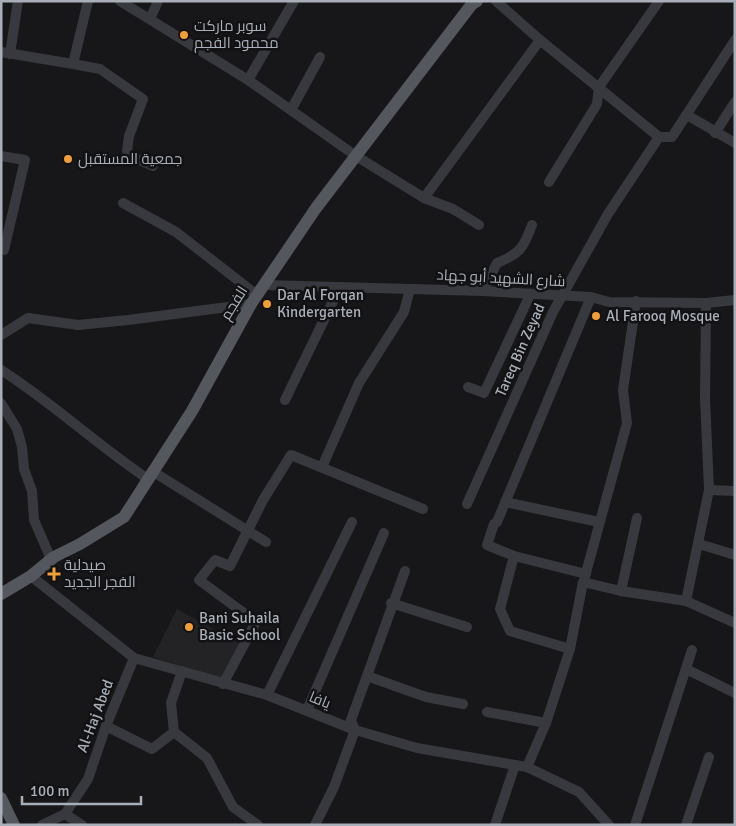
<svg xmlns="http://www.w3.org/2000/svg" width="736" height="826" viewBox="0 0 736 826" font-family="Signika,Cairo,sans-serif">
<rect width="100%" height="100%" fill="#171719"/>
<!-- built -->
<path fill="#232326" d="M177,609L242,645L225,680L153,657Z"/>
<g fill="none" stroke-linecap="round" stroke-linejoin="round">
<!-- minor -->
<g stroke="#38393e" stroke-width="10">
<path d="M120,1L248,80L356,156L424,198L453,209L479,225"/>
<path d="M496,1L540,40L659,137H672L735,40"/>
<path d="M150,19L158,1"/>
<path d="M1,52L73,64L88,1"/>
<path d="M10,54L18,1"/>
<path d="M73,64L100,69L143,99L129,136L127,151L130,156L153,166"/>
<path d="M248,80L294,1"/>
<path d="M291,110L320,57"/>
<path d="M687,115L735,143"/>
<path d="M715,133L735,102"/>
<path d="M1,156L25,160L4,250"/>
<path d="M549,182L597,104L599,87L659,1"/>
<path d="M424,198L540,40"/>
<path d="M123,203L176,232L257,295"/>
<path d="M265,285L483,291L591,297L609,302L706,303L735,300"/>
<path d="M483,291L497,263C520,254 524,247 532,225"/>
<path d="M1,335L28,318L78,325L128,320L251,304"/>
<path d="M1,370C53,403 97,445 148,479"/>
<path d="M468,387L484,393L530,295"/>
<path d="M285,400L340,287"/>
<path d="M1,403L17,429L22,447L24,469L32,491L34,520L51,559"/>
<path d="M322,467L359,383L404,312L410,289"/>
<path d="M152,471L266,542"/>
<path d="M709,490L735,491"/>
<path d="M505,502L599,522"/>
<path d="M467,504L553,312L608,214L659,137"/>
<path d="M699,544L735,555"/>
<path d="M514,556L500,609L510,631L570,649"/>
<path d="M586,574L514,556L487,545L494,524L497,522L591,297"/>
<path d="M31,576L134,658L267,695L355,730L417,748L527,767L579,792L609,825"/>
<path d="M584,580L627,423L623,390L636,301"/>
<path d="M621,591L637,518"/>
<path d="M686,601L735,623"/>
<path d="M391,603L467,627"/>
<path d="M686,669L735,693"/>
<path d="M367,676L426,697L463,704"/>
<path d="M223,684L256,622L199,580L215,560L230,566L263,500L291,455L423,509"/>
<path d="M267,695L352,522"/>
<path d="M307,710L384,533"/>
<path d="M487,712L546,723"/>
<path d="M106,726L152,749L174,732L207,758L233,807L258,825"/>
<path d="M174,732L171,703L182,671"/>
<path d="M527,767L546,723L570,649L583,582L621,591L686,601L709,490L705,398L706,303"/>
<path d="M65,814L82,825"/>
<path d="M42,825L65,814L88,779L106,726L134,658"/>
<path d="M315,825L334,787L355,730L351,720L405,571"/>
<path d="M495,825L515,765"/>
<path d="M635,825L692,650"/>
<path d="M686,825L709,757"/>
</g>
<!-- major -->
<g stroke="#54575d" stroke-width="12">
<path d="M1,594L31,576L54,557L80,544L124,517L192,411L251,304L316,208L472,4L477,1"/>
<path d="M1,798L14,825"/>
</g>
</g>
<!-- markers -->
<g fill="#f19e37" stroke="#121214" stroke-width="2">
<circle cx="184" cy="35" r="5"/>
<circle cx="68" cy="159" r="5"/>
<circle cx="267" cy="304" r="5"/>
<circle cx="596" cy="316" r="5"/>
<path d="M51.5 566.5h5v5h5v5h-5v5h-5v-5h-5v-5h5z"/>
<circle cx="189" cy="627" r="5"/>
</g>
<g text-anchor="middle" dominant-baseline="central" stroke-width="5" stroke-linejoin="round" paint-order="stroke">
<!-- poi labels -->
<g font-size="15" fill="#a9afb8" stroke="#121214" text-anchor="start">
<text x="194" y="26">سوبر ماركت<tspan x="194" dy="17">محمود الفجم</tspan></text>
<text x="78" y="159">جمعية المستقبل</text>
<text x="277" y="295">Dar Al Forqan<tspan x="277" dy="17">Kindergarten</tspan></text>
<text x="606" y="316">Al Farooq Mosque</text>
<text x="64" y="565">صيدلية<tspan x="64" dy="17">الفجر الجديد</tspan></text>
<text x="199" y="618">Bani Suhaila<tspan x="199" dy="17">Basic School</tspan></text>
</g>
<!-- street labels -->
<g font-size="15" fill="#a9afb8" stroke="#121214">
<text transform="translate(501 278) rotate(3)">شارع الشهيد أبو جهاد</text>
<text transform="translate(234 303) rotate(-58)">الفجم</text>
<text transform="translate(520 350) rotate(-66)">Tareq Bin Zeyad</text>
<text transform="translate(320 700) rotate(22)">يافا</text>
<text transform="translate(95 716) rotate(-69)">Al-Haj Abed</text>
</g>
</g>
<!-- border -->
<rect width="736" height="826" fill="none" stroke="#a9afb8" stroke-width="5"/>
<!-- scale -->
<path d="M22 796v8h119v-8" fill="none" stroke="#a9afb8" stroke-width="2.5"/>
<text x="30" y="796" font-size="15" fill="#a9afb8" stroke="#121214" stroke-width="4" paint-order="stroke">100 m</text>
</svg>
